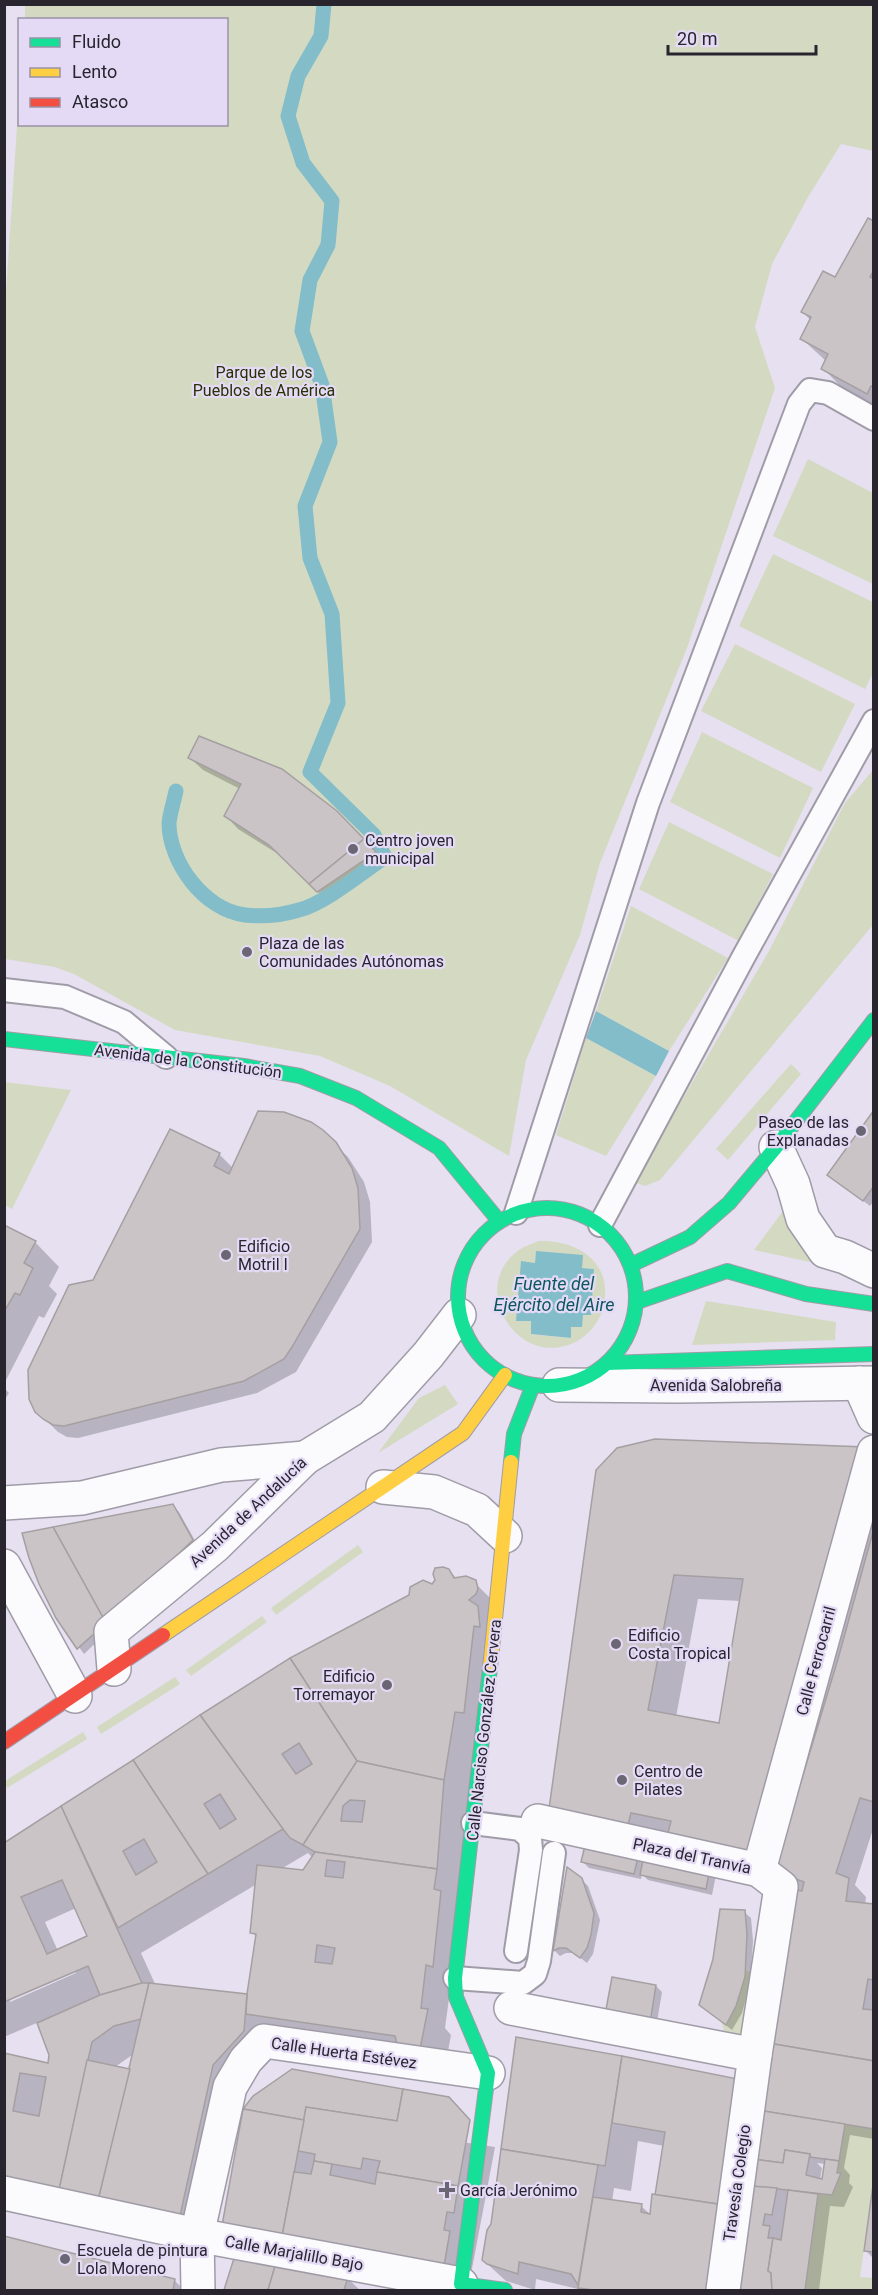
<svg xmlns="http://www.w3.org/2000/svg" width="878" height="2295" viewBox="0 0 878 2295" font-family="Roboto,sans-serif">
<rect width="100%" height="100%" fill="#e6e0f0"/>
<!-- green -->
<g fill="#d4dac2" fill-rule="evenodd">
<path d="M25,5H873V151L841,144L808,197L772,264L755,327L775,388L687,648L600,863L580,935L526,1060L509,1156L390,1086L320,1056L175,1030L74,974L55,967L5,959L4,321L19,96L20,124H226V20L25,19Z"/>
<path d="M808,459L873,493V584L773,536Z"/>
<path d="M773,554L873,602V673L865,689L739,626Z"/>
<path d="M735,644L855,704L821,772L701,711Z"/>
<path d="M702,732L813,788L780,858L670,802Z"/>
<path d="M873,770V925L660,1180L645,1186L634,1182L769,951L845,803Z"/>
<path d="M669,822L773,874L739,941L639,889Z"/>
<path d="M631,906L728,958L669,1051L596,1011Z"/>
<path d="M586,1038L656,1076L606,1156L556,1135Z"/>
<path d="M791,1064L801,1074L728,1160L716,1149Z"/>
<path d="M4,1082L71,1090L12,1209L5,1205Z"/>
<path d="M783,1211L824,1265L754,1250Z"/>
<path d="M539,1241C577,1240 612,1261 604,1304C602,1317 593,1330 582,1338C522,1378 462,1286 522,1248C527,1245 534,1243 539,1241ZM536,1251L582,1268L594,1269L583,1314L571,1327L570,1338L531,1334Z"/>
<path d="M706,1301L836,1322L835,1340L692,1345Z"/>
<path d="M445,1385L458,1404L378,1453L419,1398Z"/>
<path d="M358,1545L363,1552L276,1615L271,1608Z"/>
<path d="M262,1616L267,1622L191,1676L186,1670Z"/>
<path d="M175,1677L180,1684L101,1734L97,1727Z"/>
<path d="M83,1732L87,1739L7,1788L5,1781Z"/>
<path d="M726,1966L764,1975L752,2046L726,2037L716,2005Z"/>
<path d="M845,2124L873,2129V2185L860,2277L873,2278V2290H805L818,2194L832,2195L841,2174L837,2173Z"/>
</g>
<!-- water -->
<g fill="#83bdc9">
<path d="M596,1011L669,1051L656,1076L586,1038Z"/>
<path d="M536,1251L583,1255L582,1268L594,1269L591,1315H583L582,1327H571V1338L531,1334V1321H516L521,1261L535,1263Z"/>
</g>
<!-- shadow -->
<g fill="#0003" fill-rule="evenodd">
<path d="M874,223V405L843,389L823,368L826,361L802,339L811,321L803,312L836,279Z"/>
<path d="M190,758L336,812L381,859L324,898L283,857L238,829L226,816L240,789L203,770Z"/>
<path d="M874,1112V1201L870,1206L829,1175Z"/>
<path d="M322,1132L348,1157L364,1182L370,1202L372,1242L296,1372L257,1393L78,1438L67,1437L58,1432L37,1411L94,1281L219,1154L233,1168Z"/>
<path d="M4,1227L35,1242L59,1267L49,1286L57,1294L44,1318L39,1316L4,1384Z"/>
<path d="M4,1388L9,1393L4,1401Z"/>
<path d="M874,1458V1826L855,1885L866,1897L865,1905L874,1906V2139L850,2135L844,2168L850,2175L849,2183L853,2187L844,2207L830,2206L819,2290H582L536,2279L535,2290L506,2281L483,2260L492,2224L518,2039L742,2081L770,2043L797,1890L717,1870L712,1895L648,1880L642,1874L641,1879L589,1868L583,1862L587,1843L598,1470ZM698,1599L741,1601L720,1725L676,1717ZM638,2141L664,2146L651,2215L641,2206L612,2202L614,2188L631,2191ZM817,2163L826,2164L823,2180H820L822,2168Z"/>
<path d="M173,1506L179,1512L198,1546L84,1654L57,1617Z"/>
<path d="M449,1570L458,1580L471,1579L502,1610L445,2028L451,2035L444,2073L270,2037L237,2089L204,2239L4,2199V2054L49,2065L51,2055L39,2022L4,2037V1843L291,1659L433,1586ZM308,1853L313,1858L304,1872L281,1869ZM257,1884L251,1932L257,1937L248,1996L156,1986L141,1953ZM76,1908L89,1937L58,1951L45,1922ZM74,1970L76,1973L10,2002V1998ZM135,2053L130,2071L115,2067Z"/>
<path d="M581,1879L588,1886L600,1920L593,1954L587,1963L574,1953H566L560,1956L554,1950Z"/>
<path d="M744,1912L751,1918L753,1941L750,1984L742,2013L732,2030L708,2011Z"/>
<path d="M656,1986L662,1992L656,2028L613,2021Z"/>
<path d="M245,2109L495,2147L468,2290L307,2266Z"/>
<path d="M874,2191V2259L865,2250Z"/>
<path d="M4,2237L174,2280L184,2290H4Z"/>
<path d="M236,2257L347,2278L360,2290H225Z"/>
</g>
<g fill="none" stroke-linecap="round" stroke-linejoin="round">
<!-- stream -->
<path stroke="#83bdc9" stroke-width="15" d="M176,791C174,801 170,813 169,823C169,862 204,910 245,915C262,917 282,915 299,910C324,904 363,872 385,857L374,835L310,772L338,703L332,614L310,558L305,506L330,442L322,385L302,331L310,280L328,245L332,201L303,163L288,116L298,76L321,36L324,4"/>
</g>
<!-- building -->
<g fill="#cbc4c7" stroke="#a59fa2" stroke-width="1.5" fill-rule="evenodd">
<path d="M868,218L874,221V270L870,277L874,279V387L871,386L867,394L821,369L828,354L800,339L811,317L801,312L823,271L835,277Z"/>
<path d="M199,736L282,769L337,811L364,839L309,884L269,845L224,816L241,784L188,758Z"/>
<path d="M364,839L376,852L317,892L309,884Z"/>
<path d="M874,1110V1186L863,1201L827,1175Z"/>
<path d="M258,1111L284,1112L311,1122L323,1130L336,1142L352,1168L358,1188L360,1229L292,1347L284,1359L244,1381L64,1426L53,1425L43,1419L35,1412L29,1399L28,1370L69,1285L93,1280L170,1129L220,1153L214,1166L229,1174Z"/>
<path d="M4,1225L36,1241L24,1263L33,1268L20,1295L15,1293L4,1312Z"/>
<path d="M655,1439L865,1447L751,1859L666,1841L671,1821L631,1813L626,1833L548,1816L596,1470L617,1448ZM674,1575L743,1579L719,1723L648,1710Z"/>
<path d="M173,1504L193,1540L106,1623L53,1527Z"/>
<path d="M53,1527L106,1623L77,1649L56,1618L39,1584L29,1558L22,1533Z"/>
<path d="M874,1528V1802L860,1798L836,1873L849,1878L846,1901L874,1904V1980L868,1979L863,2009L874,2010V2061L768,2043L796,1890L802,1891L804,1882L774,1871L838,1659Z"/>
<path d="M443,1567L449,1569L454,1578L466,1576L476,1580L478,1589L476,1594L469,1600L478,1606L480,1627L474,1626L464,1713L455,1712L444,1780L357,1761L290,1658L409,1595L410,1587L423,1580L432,1584L435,1580L433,1574L435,1568Z"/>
<path d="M290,1658L357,1761L303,1845L290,1838L283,1829L200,1715ZM299,1743L312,1764L296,1774L282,1754Z"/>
<path d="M200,1715L283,1829L208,1874L133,1760ZM220,1794L236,1819L220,1829L204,1804Z"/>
<path d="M133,1760L208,1874L118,1928L61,1806ZM144,1839L157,1862L136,1875L123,1851Z"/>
<path d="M357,1761L444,1780L437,1869L315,1852L303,1845ZM350,1800L365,1801L362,1822L341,1821L343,1806Z"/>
<path d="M61,1806L142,1983L100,1995L88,1966L4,2002V1843ZM62,1880L87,1936L47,1954L21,1897Z"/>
<path d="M586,1841L639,1853L634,1874L581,1862Z"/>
<path d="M645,1849L711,1863L706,1889L640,1875Z"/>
<path d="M315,1852L437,1869L434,1889L441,1891L433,1967L426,1965L421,2008L428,2009L420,2049L398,2047L395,2036L246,2014L247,1994L256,1934L250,1933L257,1865L303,1870ZM327,1860L345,1862L343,1878L325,1876ZM317,1945L335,1948L332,1964L315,1962Z"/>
<path d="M567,1867L582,1878L594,1913L591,1935L587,1948L580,1958L566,1948H559L553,1951Z"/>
<path d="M720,1909L745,1910L747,1934L745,1977L736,2006L726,2025L699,2005L713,1959Z"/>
<path d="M612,1977L656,1985L650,2023L605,2015Z"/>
<path d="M142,1983H149L141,2019L114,2026L92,2042L59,2190L4,2179V2053L48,2063L49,2055L37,2023L100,1995ZM20,2073L46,2077L39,2116L13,2111Z"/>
<path d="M149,1983L247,1994L244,2031L213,2065L180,2216L98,2200Z"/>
<path d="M516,2037L622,2056L605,2166L501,2149Z"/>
<path d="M768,2043L874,2061V2129L758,2110Z"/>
<path d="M622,2056L743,2080L724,2205L655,2195L665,2132L612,2123Z"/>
<path d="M87,2060L130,2069L98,2200L59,2190Z"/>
<path d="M292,2069L403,2089L397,2121L306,2107L304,2120L243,2109L253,2096Z"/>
<path d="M403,2089L449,2097L470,2120L458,2186L377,2172L380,2161L363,2158L361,2169L314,2161L315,2154L298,2151L306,2107L397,2121Z"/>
<path d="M243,2109L304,2120L281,2242L221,2231Z"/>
<path d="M758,2110L845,2124L839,2161L810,2157V2154L785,2150L783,2163L753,2159Z"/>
<path d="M501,2149L598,2165L578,2285L571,2274L519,2262L518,2274L487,2264L482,2260L487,2230L491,2224Z"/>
<path d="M785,2150L810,2154L806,2175L822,2179L825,2159L839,2161L837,2173H841L832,2195L751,2186L753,2159L783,2163Z"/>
<path d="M314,2161L332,2164L330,2175L375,2184L377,2172L458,2186L454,2213L447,2212L444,2230L450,2231L443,2272L281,2242L294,2172L311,2174Z"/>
<path d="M873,2185H874V2252L864,2251Z"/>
<path d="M751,2186L777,2188L772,2215L765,2214L763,2225L770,2226L768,2238H773L768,2271L771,2273L772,2290H735Z"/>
<path d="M788,2190L818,2194L805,2290H772L771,2273L768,2271L773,2238L781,2240Z"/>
<path d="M652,2194L724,2205L710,2290H594L578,2288L593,2197L642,2204L641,2212L650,2214Z"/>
<path d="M4,2236L175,2279L173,2290H4Z"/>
<path d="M235,2255L276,2263L268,2290H224Z"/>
<path d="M276,2263L348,2277L344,2290H268Z"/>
</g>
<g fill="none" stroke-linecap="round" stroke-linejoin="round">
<!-- lane casing -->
<g stroke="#a09ca7" stroke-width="26">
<g id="lane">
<path d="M4,990L65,997L124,1022L166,1057"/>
<path d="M516,1213L648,803L799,404L810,390L828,393L874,419"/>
<path d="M600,1225L744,956L874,721"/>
<path d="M473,1823L520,1829L530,1838L531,1850L516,1951"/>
<path d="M455,1978L523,1983L535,1974L539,1961L554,1853"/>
</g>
</g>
<!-- street casing -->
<g stroke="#a09ca7" stroke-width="36">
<g id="street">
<path d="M776,1147L793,1184L803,1219L825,1251L845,1257L874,1271"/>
<path d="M859,1383L874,1417"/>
<path d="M559,1385L678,1386L874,1383"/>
<path d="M383,1487L434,1492L477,1510L505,1536"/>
<path d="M4,1503L82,1498L221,1465L305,1458"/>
<path d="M4,1566L75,1696"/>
<path d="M114,1669L111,1632L215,1546L305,1458L372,1417L428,1355L459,1315"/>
<path d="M538,1821L759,1870L781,1887L755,2055"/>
<path d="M759,1870L874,1452"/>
<path d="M511,2008L755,2055L723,2290"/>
<path d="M4,2193L197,2235L461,2284"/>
<path d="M198,2290L197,2235L230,2087L246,2060L264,2041L488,2073"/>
</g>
</g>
<!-- fast casing -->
<g stroke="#a09ca7" stroke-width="16">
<g id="fast">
<path d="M4,1039L244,1066L300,1076L356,1098L439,1148L499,1221"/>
<circle cx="547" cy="1297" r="89"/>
<path d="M631,1265L690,1237L729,1203L776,1147L874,1020"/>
<path d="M637,1302L727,1271L806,1294L874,1304"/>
<path d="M607,1363L874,1354"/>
<path d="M511,1462L514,1434L533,1385"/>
<path d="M490,1668L455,1978L456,1997L488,2073L461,2284L505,2290"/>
</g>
</g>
<!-- slow casing -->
<g stroke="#a09ca7" stroke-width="16">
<g id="slow">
<path d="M163,1635L463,1433L505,1375"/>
<path d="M490,1668L511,1462"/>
</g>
</g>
<!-- jam casing -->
<g stroke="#a09ca7" stroke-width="16">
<path id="jam" d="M4,1742L163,1635"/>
</g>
<!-- lane -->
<use href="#lane" stroke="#fbfafd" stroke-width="22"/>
<!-- street -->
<use href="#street" stroke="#fbfafd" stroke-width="33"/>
<!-- fast -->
<use href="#fast" stroke="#16e098" stroke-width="14"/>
<!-- slow -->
<use href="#slow" stroke="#ffcf43" stroke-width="14"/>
<!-- jam -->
<use href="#jam" stroke="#f24e42" stroke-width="14"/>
</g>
<!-- markers -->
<g fill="#6a6673" stroke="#e4daf6" stroke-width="2">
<circle cx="353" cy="849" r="6"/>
<circle cx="247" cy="952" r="6"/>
<circle cx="861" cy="1131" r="6"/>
<circle cx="226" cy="1255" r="6"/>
<circle cx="616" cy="1644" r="6"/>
<circle cx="387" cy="1685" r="6"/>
<circle cx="622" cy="1780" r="6"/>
<path d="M444 2181h6v6h6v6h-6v6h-6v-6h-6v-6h6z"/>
<circle cx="65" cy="2259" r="6"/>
</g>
<g text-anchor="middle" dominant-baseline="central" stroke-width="4.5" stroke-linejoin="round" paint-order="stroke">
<!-- park labels -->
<g font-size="16" fill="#273001" stroke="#e4daf6">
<text x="264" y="372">Parque de los<tspan x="264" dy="18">Pueblos de América</tspan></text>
</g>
<!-- poi labels -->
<g font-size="16" fill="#28252f" stroke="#e4daf6" text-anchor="start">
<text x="365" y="840">Centro joven<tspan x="365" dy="18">municipal</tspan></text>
<text x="259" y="943">Plaza de las<tspan x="259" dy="18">Comunidades Autónomas</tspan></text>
<text x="849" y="1122" text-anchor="end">Paseo de las<tspan x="849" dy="18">Explanadas</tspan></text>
<text x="238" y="1246">Edificio<tspan x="238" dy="18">Motril I</tspan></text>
<text x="628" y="1635">Edificio<tspan x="628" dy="18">Costa Tropical</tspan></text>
<text x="375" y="1676" text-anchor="end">Edificio<tspan x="375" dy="18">Torremayor</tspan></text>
<text x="634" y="1771">Centro de<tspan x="634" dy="18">Pilates</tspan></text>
<text x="460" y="2190">García Jerónimo</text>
<text x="77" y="2250">Escuela de pintura<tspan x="77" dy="18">Lola Moreno</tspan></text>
</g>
<!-- street labels -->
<g font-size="16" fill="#28252f" stroke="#e4daf6">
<text transform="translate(188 1061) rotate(7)">Avenida de la Constitución</text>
<text x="716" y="1385">Avenida Salobreña</text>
<text transform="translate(248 1512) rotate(-43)">Avenida de Andalucía</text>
<text transform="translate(816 1661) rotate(-75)">Calle Ferrocarril</text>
<text transform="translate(484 1730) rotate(-84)">Calle Narciso González Cervera</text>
<text transform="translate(692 1856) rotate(12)">Plaza del Tranvía</text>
<text transform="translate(344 2053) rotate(8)">Calle Huerta Estévez</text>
<text transform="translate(737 2183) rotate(-82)">Travesía Colegio</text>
<text transform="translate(294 2253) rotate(10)">Calle Marjalillo Bajo</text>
</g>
<!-- water labels -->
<g font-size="18" font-style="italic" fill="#0c575f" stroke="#e4daf6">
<text x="554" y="1283">Fuente del<tspan x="554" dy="21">Ejército del Aire</tspan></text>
</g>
</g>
<!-- border -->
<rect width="878" height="2295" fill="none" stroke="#28252f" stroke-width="12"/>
<!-- legend -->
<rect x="18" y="18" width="210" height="108" fill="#e4daf6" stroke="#9992a6" stroke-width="1.5"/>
<rect x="30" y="38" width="30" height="9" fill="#16e098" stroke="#9992a6" stroke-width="1.5"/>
<text x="72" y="48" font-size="18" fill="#28252f">Fluido</text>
<rect x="30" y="68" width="30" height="9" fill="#ffcf43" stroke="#9992a6" stroke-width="1.5"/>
<text x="72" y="78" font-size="18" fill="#28252f">Lento</text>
<rect x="30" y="98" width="30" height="9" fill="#f24e42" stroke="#9992a6" stroke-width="1.5"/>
<text x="72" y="108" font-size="18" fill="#28252f">Atasco</text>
<!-- scale -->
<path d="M668 45v9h148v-9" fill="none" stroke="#28252f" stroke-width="3"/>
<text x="677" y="45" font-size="18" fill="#28252f" stroke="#e4daf6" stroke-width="4.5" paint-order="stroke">20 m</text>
</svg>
